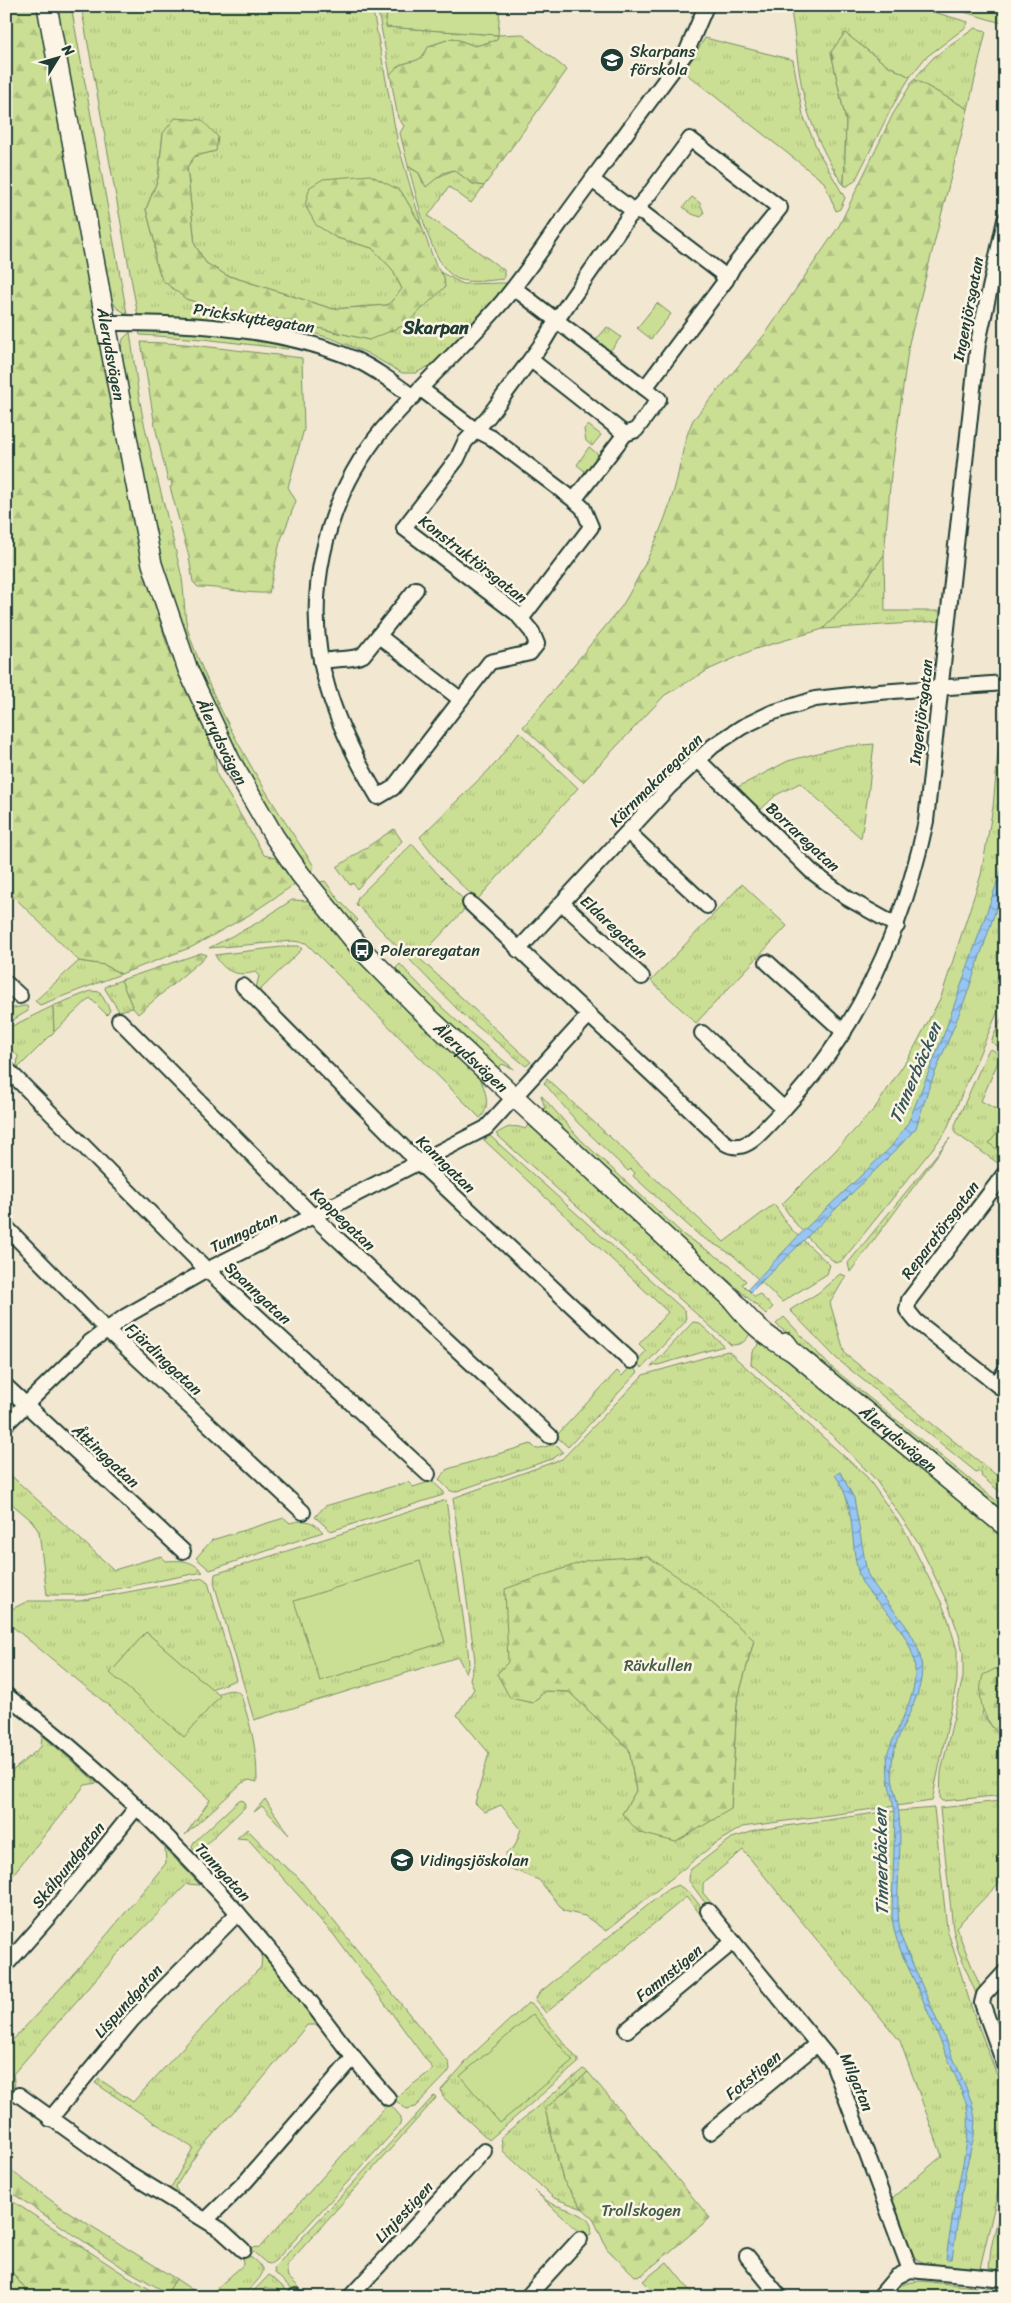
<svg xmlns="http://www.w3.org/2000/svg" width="1011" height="2303" viewBox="0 0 1011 2303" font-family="Sriracha,sans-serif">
<defs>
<pattern id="grass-tufts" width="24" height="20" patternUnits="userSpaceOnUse" patternTransform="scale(1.25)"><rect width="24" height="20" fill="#cbdf94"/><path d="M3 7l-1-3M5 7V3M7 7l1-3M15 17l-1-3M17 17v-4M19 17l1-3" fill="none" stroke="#aec080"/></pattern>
<pattern id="forest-firs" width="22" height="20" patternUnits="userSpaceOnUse" patternTransform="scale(1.25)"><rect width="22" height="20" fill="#cbdf94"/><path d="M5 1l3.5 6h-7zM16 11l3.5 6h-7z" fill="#aec080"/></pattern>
<pattern id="water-waves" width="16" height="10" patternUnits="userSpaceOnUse" patternTransform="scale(1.25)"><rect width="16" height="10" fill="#98c6f3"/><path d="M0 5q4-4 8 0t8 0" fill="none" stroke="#7ba2c6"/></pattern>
</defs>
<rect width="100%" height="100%" fill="#f2e7d1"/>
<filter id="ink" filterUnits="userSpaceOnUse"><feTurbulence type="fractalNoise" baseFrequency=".02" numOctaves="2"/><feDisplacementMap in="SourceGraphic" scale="10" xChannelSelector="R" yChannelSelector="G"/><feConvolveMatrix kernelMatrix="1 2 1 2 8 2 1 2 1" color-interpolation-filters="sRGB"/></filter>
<g filter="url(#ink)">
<!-- grass -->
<g fill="url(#grass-tufts)" stroke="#758e64" fill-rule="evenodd">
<path d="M56,6H71L127,314L117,308L111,299Z"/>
<path d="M81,6H372L398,144L422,227L401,191L306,205L317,225L337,238L372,248L392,269L402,289L388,305L333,309L226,275L206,263L195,245L187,167L195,156L216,151L163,133L158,179L146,209L155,243V260L186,299L216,308L289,321L369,340L444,277L440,272L463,284L501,283H506L507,287L430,370L427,367L416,373H402L367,353L333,339L294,327L291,331L138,316Z"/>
<path d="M377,6H387L386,27L498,35L497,40L475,46L453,38L429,46C419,63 419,59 403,64C398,65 394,71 390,74Z"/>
<path d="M790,6H913L968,22L966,27L925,58L910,77L885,64L845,33L831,52L846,122L844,186C826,159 812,129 804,98C797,68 796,36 790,6Z"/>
<path d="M963,6H1005V24L961,11Z"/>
<path d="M975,28L986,31L968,109L914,79L934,57Z"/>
<path d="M705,38L793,60L803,115L818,151L845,198L840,209L836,211L824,182L684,72Z"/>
<path d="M408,166L419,173L423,183C434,180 443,174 454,170L473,184L484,186L471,203L449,187L428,216L504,270V279C490,280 472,284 458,279C430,268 417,194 408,166Z"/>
<path d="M692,197L700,203L704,213L701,217L692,214L683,207Z"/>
<path d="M607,327L621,337L610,351L596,340Z"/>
<path d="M139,329L242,337L289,345L288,349L203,339L140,335Z"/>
<path d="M130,332C135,368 139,405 148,440C158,483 170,526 180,569C186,592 182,614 190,637C220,720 265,793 314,866L310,873C245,778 193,676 162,565C143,496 133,424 120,354L123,339Z"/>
<path d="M588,425L601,435L592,446L586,441L584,429Z"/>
<path d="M589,447L600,456L587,473L577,465Z"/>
<path d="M884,555L885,611H941V621L823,629L853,598Z"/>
<path d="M1004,690L1005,995L945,1133L842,1261L836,1263C814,1246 797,1228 782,1204L835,1151L875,1108L912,1052L941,997L981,875L993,807Z"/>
<path d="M519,732L578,788L477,900L443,867L420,837L495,764Z"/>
<path d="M874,744L868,795L861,838L800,783L776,795L757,813L734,789L788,761L840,747Z"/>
<path d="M412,844L436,872L464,900L463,911L419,958L531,1062L526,1066L461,1013L356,904L358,897Z"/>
<path d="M325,881L339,900L358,920L354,924L345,918L317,883Z"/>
<path d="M742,884L787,926L696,1023L651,981Z"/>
<path d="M292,900L309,901L365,966L480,1079C486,1091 491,1108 480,1118L306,943L293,941L209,948L257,923Z"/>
<path d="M290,946H299L302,949L257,993L256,988L259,976L255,972C237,977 224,972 215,955Z"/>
<path d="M79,961L105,965L121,974L40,1005L35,1001Z"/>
<path d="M400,964C434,1003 473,1036 514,1069L502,1064L498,1068L484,1058L411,990L396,968Z"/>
<path d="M121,980L133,1008L119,1011L105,989L106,986Z"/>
<path d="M24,1006H27L28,1011L6,1024V1007L9,1009Z"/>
<path d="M53,1006L54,1032L17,1069L18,1056L14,1052L6,1054V1029Z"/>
<path d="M1005,1010V1046L1003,1049L991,1042Z"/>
<path d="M991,1049L1001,1055L981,1101L1005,1114V1168L955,1133V1125L988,1051Z"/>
<path d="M547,1079L724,1242L774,1204L790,1228L830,1265L827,1274L782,1302L733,1255L700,1236L633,1176L635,1173L631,1169L628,1171L578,1123L544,1083Z"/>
<path d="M541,1095L581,1140L685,1236L730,1265L746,1281L742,1284L755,1297L759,1294L773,1307L766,1314L600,1166L549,1117L543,1109L545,1108Z"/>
<path d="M528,1125L546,1139L749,1325L751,1331C747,1341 742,1345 731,1345L496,1134C507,1127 513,1124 525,1129Z"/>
<path d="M490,1136L685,1311L686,1321L642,1368L636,1362L646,1351L639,1344L668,1312L484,1140Z"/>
<path d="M950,1138L850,1272L848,1263Z"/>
<path d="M840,1274L846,1276L830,1303L845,1354L1005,1482V1496L981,1476L982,1474L978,1471L976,1472L836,1358L790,1310L818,1293Z"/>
<path d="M784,1317L830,1366L1005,1508V1516L825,1367L776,1324Z"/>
<path d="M693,1322L699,1323L724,1346L651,1367Z"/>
<path d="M763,1339L1005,1536V1670L995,1669L982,1714L1005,1743V1795L943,1801L940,1798L941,1772L963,1677V1653L959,1635L948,1604L918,1542L875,1479L835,1438L751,1364L752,1352Z"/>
<path d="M728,1351L867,1477L905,1531L941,1602L948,1619L957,1650V1681L932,1801L742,1827L713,1845L606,1931L585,1916L564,1911L539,1880L507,1867L506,1853L515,1846L521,1829L501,1805L485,1812L475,1803L489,1753L457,1715L474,1689L470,1679L475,1660L453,1498L562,1459L643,1375ZM754,1640L737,1702L731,1809L622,1814L636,1791L629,1749L569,1692L545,1691L497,1674L508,1662Z"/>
<path d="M631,1366L638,1372L568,1447L556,1436L617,1371L622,1376Z"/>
<path d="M531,1444L536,1449L552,1445L558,1446L563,1452L552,1459L454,1492L449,1490L439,1479L448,1469Z"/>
<path d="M6,1471L114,1570L161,1556L166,1561C183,1560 191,1560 203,1572L85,1595H47L39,1532L32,1521L11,1503L6,1504Z"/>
<path d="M432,1481L444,1492L443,1495L331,1531L315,1517L325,1506L408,1482L413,1487Z"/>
<path d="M446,1500L468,1650L469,1664L466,1673L458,1657L254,1720L214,1583L215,1574Z"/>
<path d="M284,1518L290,1523C305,1519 312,1520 323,1532L210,1570L196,1558L212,1540Z"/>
<path d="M203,1578L208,1582L236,1680L211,1689L146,1632L111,1673L219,1696L217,1694C225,1691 235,1687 241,1695C251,1728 257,1746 257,1782L249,1780L242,1783L185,1835L210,1800L114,1710L13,1627L6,1633V1612L28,1601H79Z"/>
<path d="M42,1735L97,1783L85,1785L6,1883V1776L41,1747Z"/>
<path d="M265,1799L289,1835L262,1806L254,1812Z"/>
<path d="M239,1800L244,1801L245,1807L201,1849L194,1850L192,1846L194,1842Z"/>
<path d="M1000,1801L1005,1802V1877L956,1927L981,1989L977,1996L958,1950L953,1929L940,1808Z"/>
<path d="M934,1808L947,1929L972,2009L1005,2096V2162L980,2268L928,2264L916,2259L911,2253L892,2198L942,2156L900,2041L743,1850L703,1883V1893L713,1905L709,1908L689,1881L690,1870L732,1838L758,1830L876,1813Z"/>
<path d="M247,1829L277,1860L297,1876L449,2063L450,2069L447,2074L415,2107L406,2109L394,2099L433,2069L334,1935L248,1839L237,1838Z"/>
<path d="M165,1848L200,1885L187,1884L115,1957L13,2074L15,2088L6,2081V2047C63,1988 115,1926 166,1863Z"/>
<path d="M678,1885L690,1893L705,1912L701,1915L686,1897L546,2013L535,2000L539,1993L668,1889Z"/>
<path d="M262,1954L292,1989L318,2025H307L259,2083L199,2150L176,2186L179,2197L169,2191L193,2148L95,2083L99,2079L133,2102L187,2043L261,1967Z"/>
<path d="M528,2003L533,2005L578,2060V2063L489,2140L443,2097L441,2090L474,2053Z"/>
<path d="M583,2069L588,2072L545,2109L563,2180L583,2209L554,2198L503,2151L501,2137Z"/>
<path d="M434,2096L436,2098L286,2266L288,2277L300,2288L296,2293L275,2273L274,2268Z"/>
<path d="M389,2103L401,2117L400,2125L276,2260L270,2264L266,2263L249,2248L260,2247Z"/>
<path d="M1005,2187V2251L1001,2270L989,2269L991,2248Z"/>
<path d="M535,2191C540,2195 545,2200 551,2203C564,2210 596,2213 591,2234L586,2237L582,2235Z"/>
<path d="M245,2252L263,2268C264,2278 248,2289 242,2297H207L243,2265L242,2255Z"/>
<path d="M667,2262L695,2297H660L643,2281Z"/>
<path d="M6,2264L31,2297H6Z"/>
<path d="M269,2275L271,2276L293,2296L285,2297L277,2289L266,2288L258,2297H248Z"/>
<path d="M176,2279L203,2297H174L167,2293Z"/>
<path d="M922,2281L976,2287L973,2297H886C897,2285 906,2282 922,2281Z"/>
<path d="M987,2287L1005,2288V2297H981Z"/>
</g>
<!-- forest -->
<g fill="url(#forest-firs)" stroke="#758e64">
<path d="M6,6L38,9L147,577L167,645L214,750L217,775L264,855L279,859L295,884L249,915L192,947L121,974L105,965L79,961L6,889Z"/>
<path d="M845,33L885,64L910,77L892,107L855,181L847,186H844L846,122L831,52Z"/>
<path d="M522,34L567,70L484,186L473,184L454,170L443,173L426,187L419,173L408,166L400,133L404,126L398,118L390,74C394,71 398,65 403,64C419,59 419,63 429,46L453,38L475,46L497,40L498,35Z"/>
<path d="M914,79L968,109L909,343L891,475L884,555L853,598L823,629L755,649L710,669L665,695L583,782L523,727L622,606C642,573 664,527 674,490C681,467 682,443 693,420L766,333L839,226L893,114Z"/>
<path d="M175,118L202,120L218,137L216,151L195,156L187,167L195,245L206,263L226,275L333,309L388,305L402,289L392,269L372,248L337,238L316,225L305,205L310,187L323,179L370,175L401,191L422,227L436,266L444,277L445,287L405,325L369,340L289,321L216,308L186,299L162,280L155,260V243L146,209L158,179L163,133Z"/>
<path d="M141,342L185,344L302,358L304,429L288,487L296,501L280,542L269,593C244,594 222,587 198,587L193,582L189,557L170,487L172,486L171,480L168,481L155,426Z"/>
<path d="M394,829L402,841L357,889L353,883L350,885L337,867Z"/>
<path d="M201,953L207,955L138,1014L133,1008L121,980Z"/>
<path d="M91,991L100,992L110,1010L107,1015L90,998L54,1032L53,1006Z"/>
<path d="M647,1556L696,1589L754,1640L737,1702L731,1809L676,1842L640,1833L622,1814L636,1791L629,1749L569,1692L545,1691L533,1703L510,1698L497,1674L508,1662L505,1589L588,1560Z"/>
<path d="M995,1669L1005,1670V1743C986,1720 975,1706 983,1675Z"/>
<path d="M588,2072L710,2218L642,2275L635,2276L607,2249L593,2218L583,2209L563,2180L545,2109Z"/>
<path d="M6,2167L56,2204L176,2279L167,2293L122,2267L6,2189Z"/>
<path d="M6,2197L119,2271L163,2297H31L6,2264Z"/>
</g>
<!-- pitch -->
<g fill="#cbdf94" stroke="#758e64">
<path d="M387,6H500L498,35L386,27Z"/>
<path d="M657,303L671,314L651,339L637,328Z"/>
<path d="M998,1132L1005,1137V1156L989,1143Z"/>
<path d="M420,1561L445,1642L320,1681L294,1601Z"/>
<path d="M146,1632L220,1696L184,1737L110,1673Z"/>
<path d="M533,2014L573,2061L500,2123L460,2076Z"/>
</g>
<!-- water -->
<g fill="url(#water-waves)" stroke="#688fa7">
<path d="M1005,860V883L966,997L928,1090L916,1128L895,1151L751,1292L748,1289L805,1229L891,1147L908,1123L944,1034Z"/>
<path d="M840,1472L854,1498L867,1573C882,1602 911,1622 920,1655C930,1695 895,1726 892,1763C890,1781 898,1799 899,1816C903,1857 893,1897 901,1937L965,2085L972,2103L975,2119L974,2136L965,2173L952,2259H946C950,2232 954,2205 960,2178C965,2152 971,2131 967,2105C952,2066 935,2029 919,1991C908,1965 894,1944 892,1915L895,1813L888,1780L887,1754C911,1696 935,1670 889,1614C879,1602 863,1590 859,1575C849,1541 857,1506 835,1475Z"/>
</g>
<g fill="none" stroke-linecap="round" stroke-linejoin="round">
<!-- stream -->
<path stroke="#688fa7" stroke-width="4" d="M942,2297L944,2292"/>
<!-- street casing -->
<g stroke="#1f3d34" stroke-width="18">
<g id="street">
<path d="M592,180L634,211L644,214L720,272L726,280"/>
<path d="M514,288L645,388"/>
<path d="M105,323C183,322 280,328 352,358C374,368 394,383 413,397"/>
<path d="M531,360L625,434"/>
<path d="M421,389L474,429L492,438L574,500"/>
<path d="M521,619L591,527L583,508L574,500L625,434L636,430L659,399L645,388L726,280L733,267L780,208L690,139L647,197L627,219L556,321L544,341L488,417L465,442L457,459L404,528L516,613L532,632L537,644L530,653L490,662L393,788L378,797C358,763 339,727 328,689C301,601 324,501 382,430C420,385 465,346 503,301C524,276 542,249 561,222C603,165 644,108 687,51L706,6"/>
<path d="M379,636L460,699"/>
<path d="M321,662C335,657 352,661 363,655L416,589"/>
<path d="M697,759L811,871L847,898L897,926"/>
<path d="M628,832L707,906"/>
<path d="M470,903L725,1143C745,1155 761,1132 774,1119C856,1037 902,934 926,821L978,343L1005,220"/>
<path d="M562,903L642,977"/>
<path d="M518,950L669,787L713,746L742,727L771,713L815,699L879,692L1005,683"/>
<path d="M767,962L844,1032"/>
<path d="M6,983L20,996"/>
<path d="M243,986L419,1163L631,1361"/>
<path d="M119,1020L314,1217L550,1436"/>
<path d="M702,1033L784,1109"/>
<path d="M6,1068L207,1270L428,1474"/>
<path d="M1005,1173L909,1300L907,1310L916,1321L1005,1391"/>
<path d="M6,1227L106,1329L303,1512"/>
<path d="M996,1384L1005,1371"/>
<path d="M6,1386L183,1551"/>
<path d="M6,1424L90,1342L126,1316L207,1270L486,1128L588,1016"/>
<path d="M6,1695C102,1768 190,1855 267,1947C309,1996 344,2051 388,2098"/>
<path d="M708,1911L833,2063L910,2270"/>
<path d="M6,1965L52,1913L136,1808"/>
<path d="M1005,1972L984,1995L982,2003L1005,2066"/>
<path d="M627,2030L733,1942"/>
<path d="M19,2095L125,2171L221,2230L243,2250"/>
<path d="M50,2119L132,2020L238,1913"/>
<path d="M710,2132L817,2044"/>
<path d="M206,2220L246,2181L354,2057"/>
<path d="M747,2256L780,2297"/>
<path d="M296,2296L297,2297"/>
<path d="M350,2297L484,2151"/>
<path d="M527,2297L580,2239"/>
<path d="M879,2297L896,2277L910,2270L1005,2279"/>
</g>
</g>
<!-- secondary casing -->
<g stroke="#1f3d34" stroke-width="22">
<g id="secondary">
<path id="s1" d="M47,6L135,480L152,564L188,670L230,760L274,836L300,874L362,950L427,1016L731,1298C750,1322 765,1337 792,1351"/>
<path id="s2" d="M786,1343L792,1351L826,1379L1005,1526"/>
</g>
</g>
<!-- street -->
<use href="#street" stroke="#fcf5e5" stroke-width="14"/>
<!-- secondary -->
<use href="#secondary" stroke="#fcf5e5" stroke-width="19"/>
</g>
</g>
<!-- icons -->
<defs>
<g id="school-disc" transform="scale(1.25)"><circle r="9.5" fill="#1f3d34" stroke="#fcf5e5"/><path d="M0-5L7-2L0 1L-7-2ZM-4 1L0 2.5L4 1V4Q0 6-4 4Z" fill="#fff"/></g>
<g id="bus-disc" transform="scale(1.25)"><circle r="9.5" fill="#1f3d34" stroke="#fcf5e5"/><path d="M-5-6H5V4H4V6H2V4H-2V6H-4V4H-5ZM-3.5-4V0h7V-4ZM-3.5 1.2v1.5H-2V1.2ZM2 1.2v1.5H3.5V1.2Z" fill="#fff"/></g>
</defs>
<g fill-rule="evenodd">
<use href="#school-disc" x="612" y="60"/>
<use href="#bus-disc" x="362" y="950"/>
<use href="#school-disc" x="402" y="1860"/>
</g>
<g text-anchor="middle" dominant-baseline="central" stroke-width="5" stroke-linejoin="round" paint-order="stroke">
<!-- poi labels -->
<g font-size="16" fill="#1f3d34" stroke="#fcf5e5" text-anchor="start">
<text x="630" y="51">Skarpans<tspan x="630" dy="18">förskola</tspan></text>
<text x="380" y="950">Poleraregatan</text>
<text x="420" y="1860">Vidingsjöskolan</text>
</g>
<!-- street labels -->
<g font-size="16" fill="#1f3d34" stroke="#fcf5e5">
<text transform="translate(968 309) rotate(-79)">Ingenjörsgatan</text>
<text transform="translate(254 318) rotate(9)">Prickskyttegatan</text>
<text stroke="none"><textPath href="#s1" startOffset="354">Ålerydsvägen</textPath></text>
<text transform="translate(473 559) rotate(38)">Konstruktörsgatan</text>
<text transform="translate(921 712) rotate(-83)">Ingenjörsgatan</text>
<text stroke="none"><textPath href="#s1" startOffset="759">Ålerydsvägen</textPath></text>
<text transform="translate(656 780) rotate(-45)">Kärnmakaregatan</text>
<text transform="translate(803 837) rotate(43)">Borraregatan</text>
<text transform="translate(614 927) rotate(43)">Eldaregatan</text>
<text stroke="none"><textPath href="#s1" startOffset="1164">Ålerydsvägen</textPath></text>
<text transform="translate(446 1164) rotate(44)">Kanngatan</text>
<text transform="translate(343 1219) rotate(44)">Kappegatan</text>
<text transform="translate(940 1230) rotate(-53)">Reparatörsgatan</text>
<text transform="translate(244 1232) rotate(-26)">Tunngatan</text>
<text transform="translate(258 1293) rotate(43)">Spanngatan</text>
<text transform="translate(164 1359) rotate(43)">Fjärdinggatan</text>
<text stroke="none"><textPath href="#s2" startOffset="148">Ålerydsvägen</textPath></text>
<text transform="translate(106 1456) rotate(43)">Åttinggatan</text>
<text transform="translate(68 1865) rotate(-51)">Skålpundgatan</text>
<text transform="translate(223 1872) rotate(47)">Tunngatan</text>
<text transform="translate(669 1973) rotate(-39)">Famnstigen</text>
<text transform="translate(128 2001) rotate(-48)">Lispundgatan</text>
<text transform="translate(753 2075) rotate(-40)">Fotstigen</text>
<text transform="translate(857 2082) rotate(67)">Milgatan</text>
<text transform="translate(404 2212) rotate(-47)">Linjestigen</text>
</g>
<!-- park labels -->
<g font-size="16" fill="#415d47" stroke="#fcf5e5">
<text x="658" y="1665">Rävkullen</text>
<text x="641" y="2210">Trollskogen</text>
</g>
<!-- neighbourhood labels -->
<g font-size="18" font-weight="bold" fill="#1f3d34" stroke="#fcf5e5">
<text x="436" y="328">Skarpan</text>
</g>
<!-- water labels -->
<g font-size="18" font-style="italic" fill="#37585a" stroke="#fcf5e5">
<text transform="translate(915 1073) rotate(-67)">Tinnerbäcken</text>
<text transform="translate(881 1862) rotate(-91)">Tinnerbäcken</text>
</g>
</g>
<!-- margin -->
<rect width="1011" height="2303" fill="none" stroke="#fcf5e5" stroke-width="25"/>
<rect x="12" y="12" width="986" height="2278" fill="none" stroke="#1f3d34" stroke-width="2" filter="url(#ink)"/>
<!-- north arrow -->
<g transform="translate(58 58) rotate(53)" stroke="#fcf5e5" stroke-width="4" paint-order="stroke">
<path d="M0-4L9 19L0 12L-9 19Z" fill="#1f3d34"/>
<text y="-8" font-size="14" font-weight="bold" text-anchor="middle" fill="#1f3d34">N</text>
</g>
</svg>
